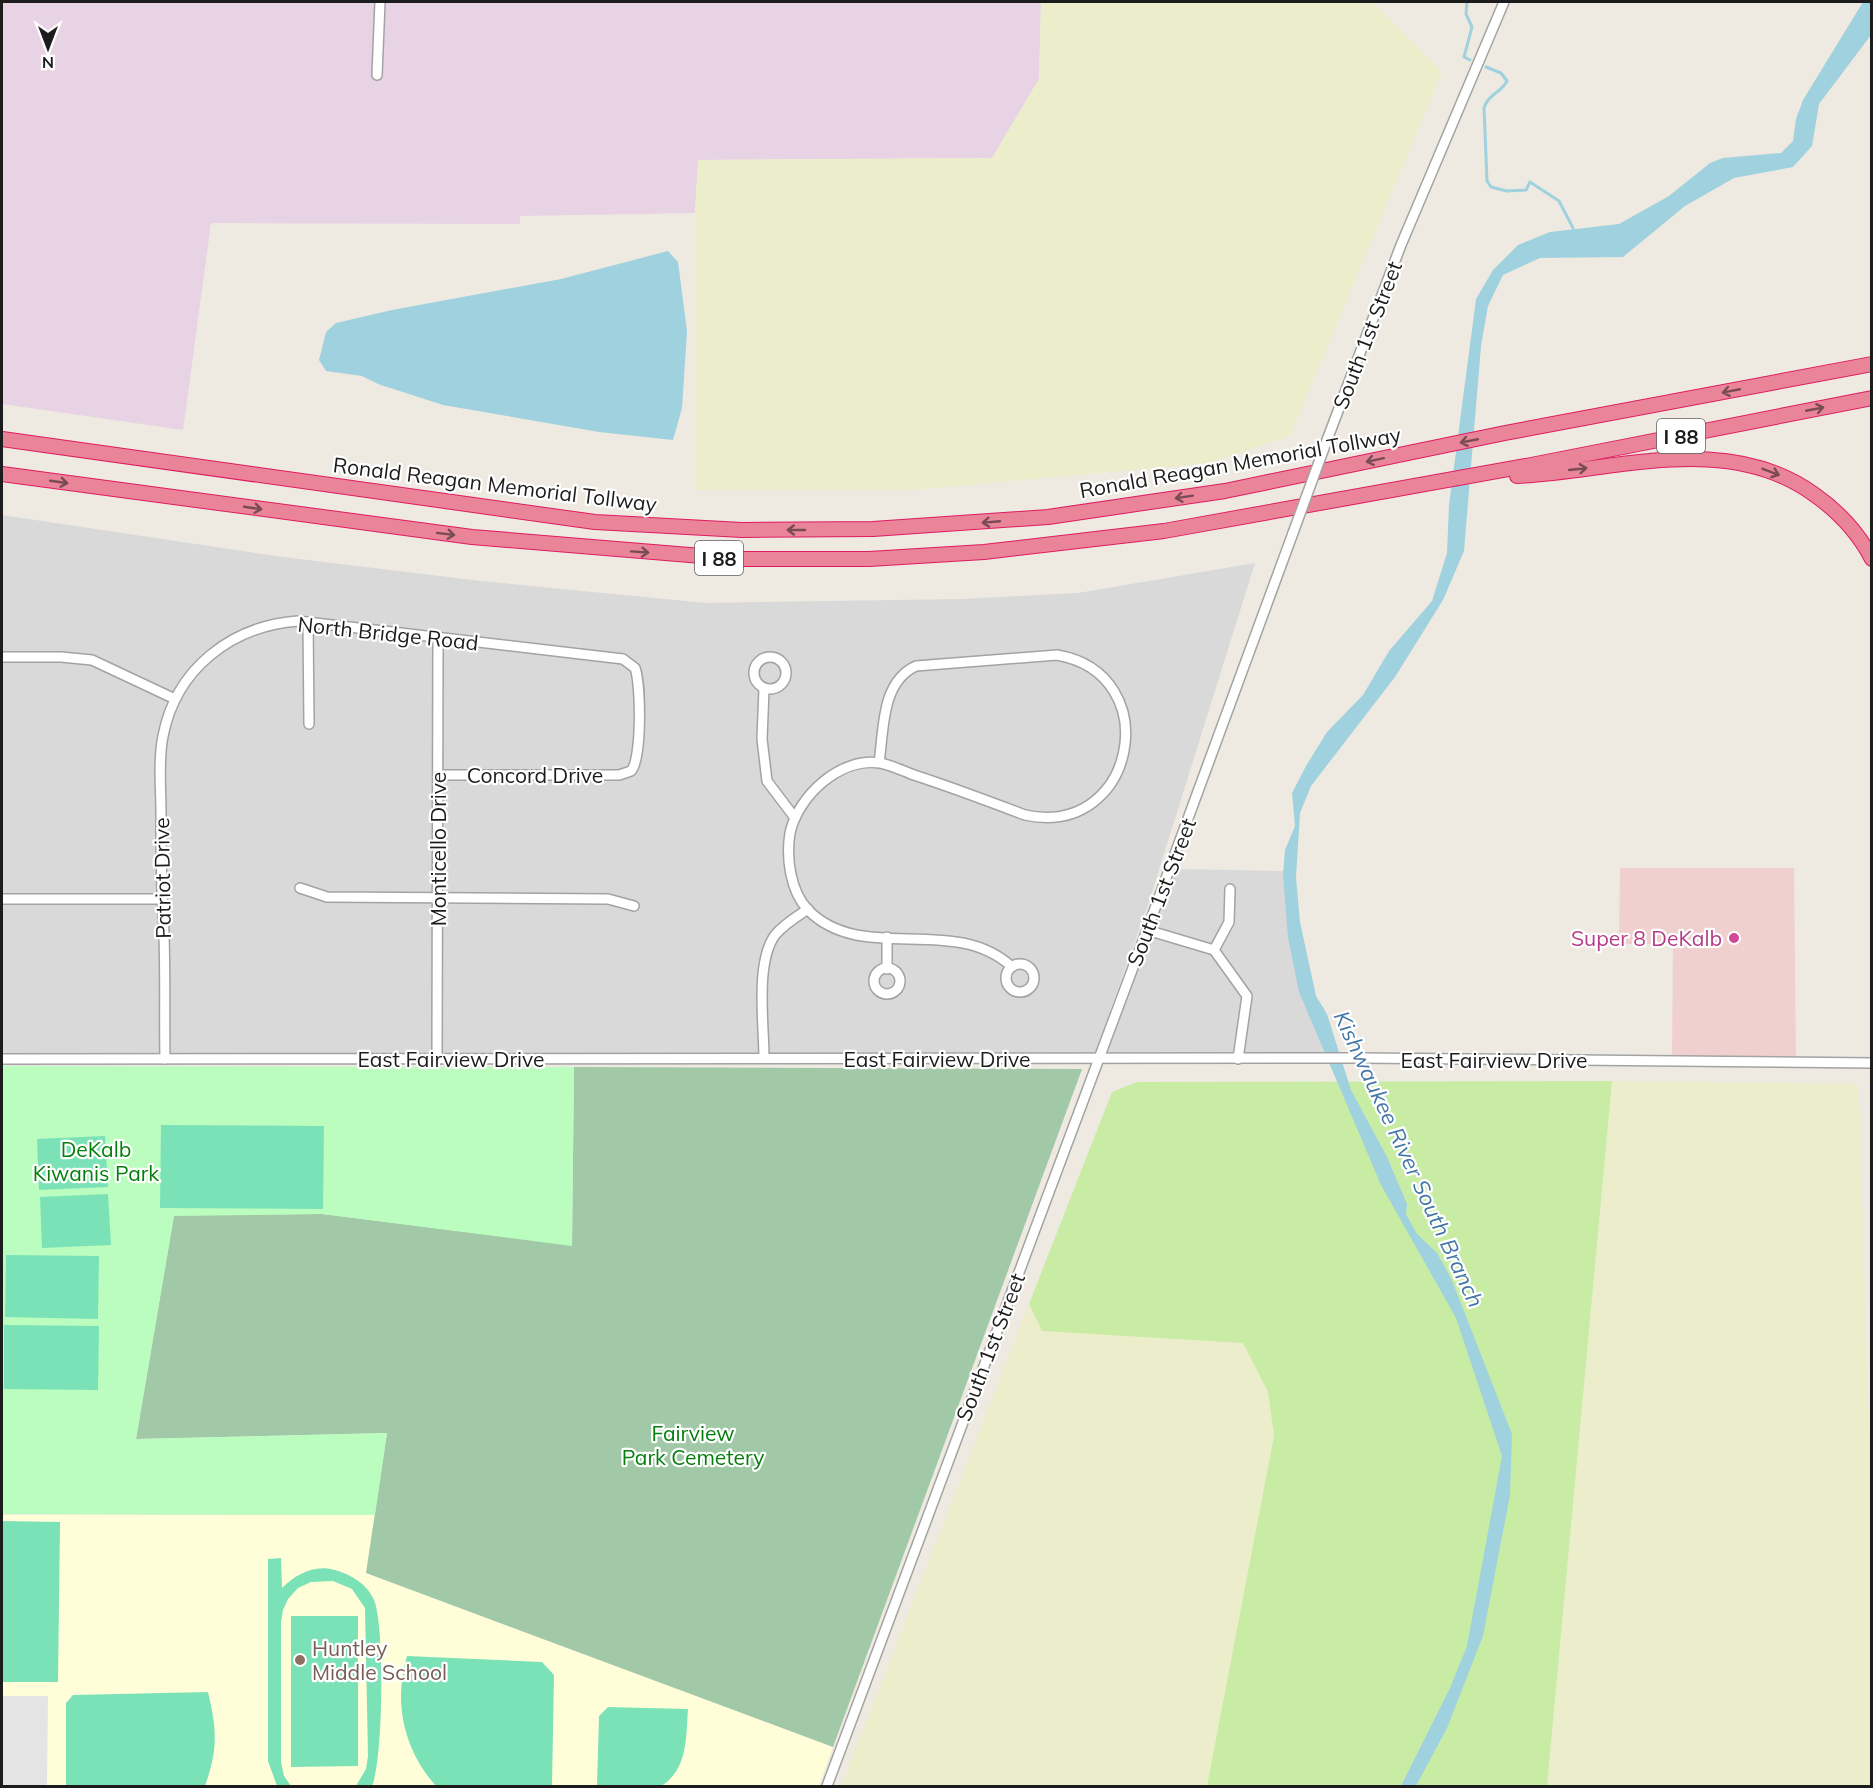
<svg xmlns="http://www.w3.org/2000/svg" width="1873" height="1788" viewBox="0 0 1873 1788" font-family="Mulish,sans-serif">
<rect width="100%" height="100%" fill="#eeeae1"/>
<!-- residential -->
<g fill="#dad9d9">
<path d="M2,515L283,557L481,581L706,603L961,599L1078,593L1255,563L1149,902L1094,1056H2Z"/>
<path d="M1176,869L1290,871L1297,930L1328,1055L1103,1056Z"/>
</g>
<!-- commercial -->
<path fill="#f0d0cf" d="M1620,868H1794L1796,1058H1672L1673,944H1619Z"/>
<!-- industrial -->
<path fill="#e8d3e4" d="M2,2H1041L1039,79L992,158L698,160L695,213L520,216V224L211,223L183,430L2,404Z"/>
<!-- education -->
<path fill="#fffed9" d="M2,1515H375L366,1573L833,1747L819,1786H2Z"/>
<!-- farmland -->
<g fill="#eceecb">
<path d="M1041,2H1373L1442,72L1290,436L1209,463L912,490H696L695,213L698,160L992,158L1039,79Z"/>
<path d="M1612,1081L1858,1084L1871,1493V1786H1547Z"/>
<path d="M1029,1304L1043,1331L1243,1342L1268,1392L1274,1436L1207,1786H841Z"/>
</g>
<!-- grass -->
<path fill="#c8eca4" d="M1612,1081L1547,1786H1207L1274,1436L1268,1392L1243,1343L1042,1331L1029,1304L1112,1092L1137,1082Z"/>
<!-- cemetery -->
<path fill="#a1c8a7" d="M574,1067L1082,1069L833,1747L366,1573L387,1433L136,1439L174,1215L322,1214L572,1245Z"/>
<!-- park -->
<path fill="#bbfcbf" d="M2,1066L574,1067L572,1246L322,1214L174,1216L136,1439L387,1433L375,1515L2,1514Z"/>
<!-- pitch -->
<g fill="#7be2b8">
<path d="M161,1125L324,1126L323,1209L160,1208Z"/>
<path d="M105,1136L108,1187L39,1190L37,1139Z"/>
<path d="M108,1194L111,1245L42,1248L40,1197Z"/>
<path d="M6,1255L99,1256L98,1319L5,1317Z"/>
<path d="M4,1325L99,1326L98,1390L4,1389Z"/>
<path d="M2,1521L60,1522L58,1682H2Z"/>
<path d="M281,1558L282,1588C296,1574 315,1564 335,1570C352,1575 367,1584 374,1600C385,1626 383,1761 372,1786H356L366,1769L368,1756L365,1608L352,1589L333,1581L311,1582L298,1588L288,1599L283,1610L281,1622V1762L284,1776L291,1786H277L268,1761V1559Z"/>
<path d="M291,1616H358V1766L291,1767Z"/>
<path d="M407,1656L542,1662L554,1675L552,1786H436C404,1750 393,1703 407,1656Z"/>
<path d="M208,1692C217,1730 218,1749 205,1786H66V1703L73,1695Z"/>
<path d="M608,1707L688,1709C686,1737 688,1770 661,1786H597L599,1716Z"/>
</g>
<!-- parking -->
<path fill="#e4e4e4" d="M2,1696H48L47,1786H2Z"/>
<!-- water -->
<g fill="#9fd1de">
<path d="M1863,2H1871V35L1819,104L1812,146L1793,167L1734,178L1685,206L1623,257L1540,258L1503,275L1488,306L1481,346L1464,551L1443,600L1395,677L1311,786L1300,813L1296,877L1300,922L1316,996L1327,1014L1351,1090L1387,1157L1407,1204L1406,1214L1417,1234L1437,1253L1451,1278L1512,1434L1510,1495L1483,1636L1447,1728L1416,1786H1401L1450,1688L1467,1646L1502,1456L1456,1318L1381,1185L1299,992L1288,937L1283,875L1285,850L1295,826L1292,793L1306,766L1327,732L1363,695L1389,651L1432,601L1447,553L1449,505L1476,299L1493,270L1518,245L1550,232L1619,224L1669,196L1710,163L1723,158L1781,153L1793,141L1796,119L1803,100Z"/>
<path d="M668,251L678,262L687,331L682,408L673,440L599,432L443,405L378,384L362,376L326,371L319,360L326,332L336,323L392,310L561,279Z"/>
</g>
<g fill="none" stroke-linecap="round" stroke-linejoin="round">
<!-- stream -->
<g stroke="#9fd1de" stroke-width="3">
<path d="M1467,2L1466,14L1472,27L1464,57L1470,60"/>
<path d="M1486,67L1501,73L1507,81C1501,93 1488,94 1484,108L1487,181L1491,187L1507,191L1526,190L1530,182L1559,201L1573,228"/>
</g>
<!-- minor casing -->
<g stroke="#a3a3a3" stroke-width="12">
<g id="minor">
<path d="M377,75L380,2"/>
<path d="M1327,440L1401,245L1504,2"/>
<path d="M308,622L309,724"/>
<circle cx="770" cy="673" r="16"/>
<path d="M2,657H61L92,660L175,699"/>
<path d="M764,689L762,739L767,781L795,818"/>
<path d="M879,763C884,729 881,682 916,666L1057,655C1167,674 1136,839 1025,815C988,801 951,787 914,775C903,771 891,765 880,763C840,757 798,796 790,833C786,857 790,891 808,910C862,965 954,913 1012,967"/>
<path d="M300,888L327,897L608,899L634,906"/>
<path d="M2,899H161"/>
<path d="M1147,930L1214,950L1229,922L1230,889"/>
<path d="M1214,950L1247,996L1238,1059"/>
<circle cx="1020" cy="978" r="14"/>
<circle cx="887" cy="981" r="13"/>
<path d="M887,969V937"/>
<path d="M764,1058C764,1024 755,963 775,935C784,924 796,917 808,909"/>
<path d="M2,1059L1360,1058L1872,1063"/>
<path d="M165,1059C164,1011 166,962 163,913C161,880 161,847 161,813C161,788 158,761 163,736C176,669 231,626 298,621L623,659L635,668C641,684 642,759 631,771L619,775H438"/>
<path d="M437,1060L438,638"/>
<path d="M827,1786L1147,930L1293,533"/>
</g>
</g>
<!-- highway casing -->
<g stroke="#df1b61" stroke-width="16">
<g id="highway">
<path d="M2,439L595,522L742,530L873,529L1048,517L1225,491L1505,433L1872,364"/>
<path d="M2,474L472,537L738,559H869L984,552L1164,531L1531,465L1872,398"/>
<path d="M1517,476C1615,471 1728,431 1815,495C1839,512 1858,532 1872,559"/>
</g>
</g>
<!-- minor -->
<use href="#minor" stroke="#fff" stroke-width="9"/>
<!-- highway -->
<use href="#highway" stroke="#ea8499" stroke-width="14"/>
<!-- minor-bridge casing -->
<g stroke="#a3a3a3" stroke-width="12" stroke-linecap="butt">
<path id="minor-bridge" d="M1293,533L1327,440"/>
</g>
<!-- minor-bridge -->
<use href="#minor-bridge" stroke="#fff" stroke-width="9"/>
</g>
<!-- one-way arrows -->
<defs><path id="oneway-shaft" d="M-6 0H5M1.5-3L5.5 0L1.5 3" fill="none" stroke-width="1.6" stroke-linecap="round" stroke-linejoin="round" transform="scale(1.5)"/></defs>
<g stroke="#794b54">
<use href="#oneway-shaft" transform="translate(1731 391) rotate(169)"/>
<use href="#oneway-shaft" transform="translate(1815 409) rotate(-11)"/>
<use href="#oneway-shaft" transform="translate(1469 441) rotate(169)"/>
<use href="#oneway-shaft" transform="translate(1375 460) rotate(168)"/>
<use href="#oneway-shaft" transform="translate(1578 469) rotate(-6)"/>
<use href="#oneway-shaft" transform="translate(1771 472) rotate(21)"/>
<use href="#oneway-shaft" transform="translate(59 482) rotate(8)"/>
<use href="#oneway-shaft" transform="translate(1184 497) rotate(171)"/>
<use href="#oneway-shaft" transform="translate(253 508) rotate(8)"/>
<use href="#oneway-shaft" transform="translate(991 522) rotate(175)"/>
<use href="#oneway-shaft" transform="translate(796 530) rotate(180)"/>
<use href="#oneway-shaft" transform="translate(446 534) rotate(7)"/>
<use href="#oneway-shaft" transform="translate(640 552) rotate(4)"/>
</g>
<!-- markers -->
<circle fill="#d1479c" stroke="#fff" stroke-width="2" cx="1734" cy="938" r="6"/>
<circle fill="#8d6e63" stroke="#fff" stroke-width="2" cx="300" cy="1660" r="6"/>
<g text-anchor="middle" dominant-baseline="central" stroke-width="4.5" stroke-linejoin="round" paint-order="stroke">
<!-- shield labels -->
<g fill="#fff" stroke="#606060" stroke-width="1.5">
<rect x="1657" y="419" width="48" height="34" rx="4.5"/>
<rect x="695" y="541" width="48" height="34" rx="4.5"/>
</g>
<g font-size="20" font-weight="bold" fill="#1c1c1c">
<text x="1681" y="436">I 88</text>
<text x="719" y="558">I 88</text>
</g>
<!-- street labels -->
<g font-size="21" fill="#1c1c1c" stroke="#fff">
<text transform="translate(1367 335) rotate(-69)">South 1st Street</text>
<text transform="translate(1240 462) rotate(-10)">Ronald Reagan Memorial Tollway</text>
<text transform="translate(495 484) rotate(7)">Ronald Reagan Memorial Tollway</text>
<text transform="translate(388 633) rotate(6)">North Bridge Road</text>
<text x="535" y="775">Concord Drive</text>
<text transform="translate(438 849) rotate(-90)">Monticello Drive</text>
<text transform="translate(162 878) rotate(-91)">Patriot Drive</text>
<text transform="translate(1161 892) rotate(-69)">South 1st Street</text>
<text x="451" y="1059">East Fairview Drive</text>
<text x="937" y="1059">East Fairview Drive</text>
<text x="1494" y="1060">East Fairview Drive</text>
<text transform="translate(990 1347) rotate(-69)">South 1st Street</text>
</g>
<!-- hotel labels -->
<g font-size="21" fill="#b23c85" stroke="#fff" text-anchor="end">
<text x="1722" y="938">Super 8 DeKalb</text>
</g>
<!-- park labels -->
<g font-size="21" fill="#067e0e" stroke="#fff">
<text x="96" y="1149">DeKalb<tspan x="96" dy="24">Kiwanis Park</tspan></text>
<text x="693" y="1433">Fairview<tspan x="693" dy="24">Park Cemetery</tspan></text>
</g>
<!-- education labels -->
<g font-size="21" fill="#785e54" stroke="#fff" text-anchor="start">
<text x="312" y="1648">Huntley<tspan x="312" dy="24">Middle School</tspan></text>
</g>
<!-- water labels -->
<g font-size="22" font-style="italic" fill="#4277a8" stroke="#fff">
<text transform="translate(1409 1159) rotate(65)">Kishwaukee River South Branch</text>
</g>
</g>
<!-- border -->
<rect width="1873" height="1788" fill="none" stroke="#1c1c1c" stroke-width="6"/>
<!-- north arrow -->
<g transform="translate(48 48) rotate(180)" stroke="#ffffff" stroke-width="4.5" paint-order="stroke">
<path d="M0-4.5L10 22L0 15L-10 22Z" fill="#1c1c1c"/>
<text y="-9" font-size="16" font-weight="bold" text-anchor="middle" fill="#1c1c1c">N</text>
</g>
</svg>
